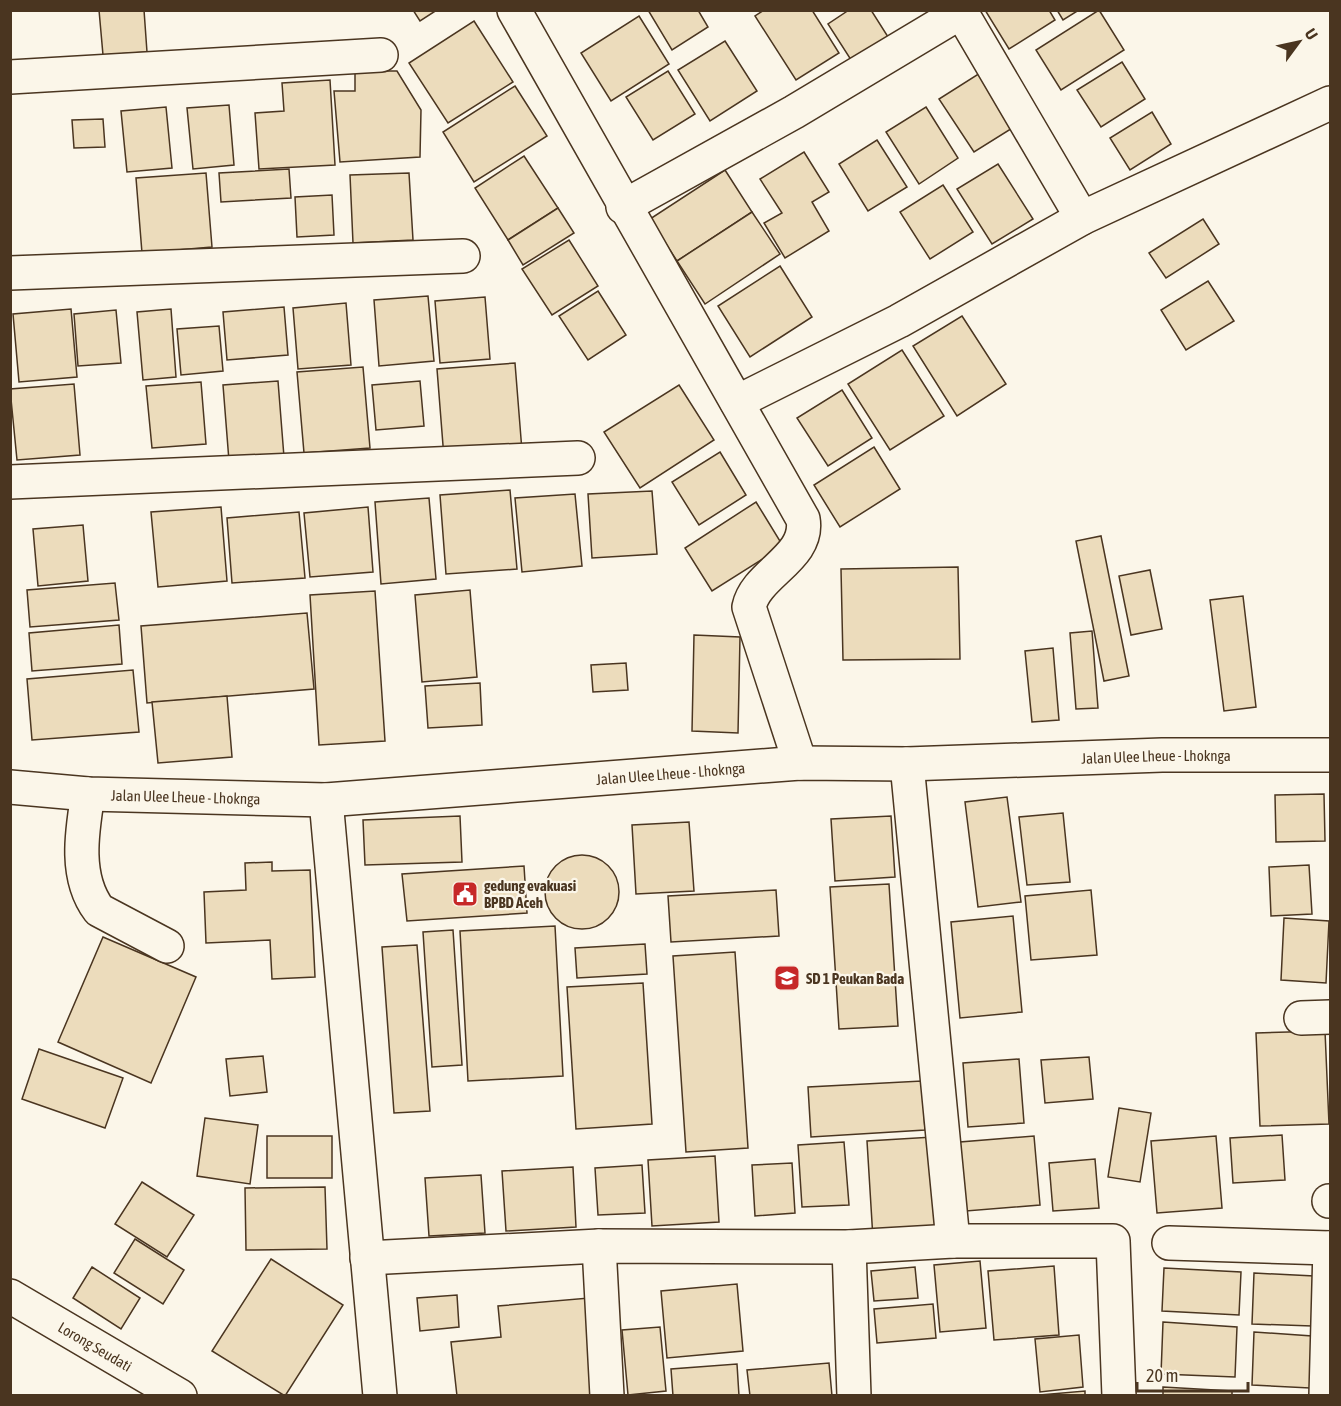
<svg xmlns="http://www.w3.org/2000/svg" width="1341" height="1406" viewBox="0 0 1341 1406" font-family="'Asap Condensed',sans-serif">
<rect width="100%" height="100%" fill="#fbf6e9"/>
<!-- building -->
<g fill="#ecdcbc" stroke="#4a3520" stroke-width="1.5">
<path d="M99,10H144L147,52L103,55Z"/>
<path d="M413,10H437L420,21Z"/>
<path d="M648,10H698L708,27L672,50Z"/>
<path d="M764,10H812L839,53L796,80L755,16Z"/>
<path d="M849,10H871L890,40L853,63L828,24Z"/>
<path d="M985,10H1049L1055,20L1009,49Z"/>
<path d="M1057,10H1079L1063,20Z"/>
<path d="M1099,10L1124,50L1061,90L1036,50Z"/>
<path d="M639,16L669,64L611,101L581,53Z"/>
<path d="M474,21L513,82L448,123L409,63Z"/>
<path d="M725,41L757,91L710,121L678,70Z"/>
<path d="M1122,62L1145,99L1101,127L1077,90Z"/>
<path d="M355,71H397L421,110L420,157L340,162L334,91H355Z"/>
<path d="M668,71L695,114L653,140L626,97Z"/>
<path d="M980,73L1014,127L974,152L939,99Z"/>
<path d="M330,80L335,165L259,169L255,113L284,111L282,83Z"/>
<path d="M515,86L547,136L474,182L443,132Z"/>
<path d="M229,105L234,165L193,169L187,108Z"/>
<path d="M166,107L172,168L127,172L121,111Z"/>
<path d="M926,107L958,158L919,184L886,132Z"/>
<path d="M1152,112L1171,144L1130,170L1110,138Z"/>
<path d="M103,119L105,147L74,148L72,120Z"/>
<path d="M877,140L907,187L868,211L839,164Z"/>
<path d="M804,152L829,192L812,202L829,231L785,258L764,223L782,213L760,179Z"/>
<path d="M524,156L558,208L508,240L475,188Z"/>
<path d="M998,164L1033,219L992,244L957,189Z"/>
<path d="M289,169L291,198L221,202L219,173Z"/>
<path d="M725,170L752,212L677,261L650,219Z"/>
<path d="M206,173L212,247L142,253L136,178Z"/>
<path d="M409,173L413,240L353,243L350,175Z"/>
<path d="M943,185L973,232L930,259L900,212Z"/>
<path d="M332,195L334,235L297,237L295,197Z"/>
<path d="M558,208L574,233L523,265L508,240Z"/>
<path d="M752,212L780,254L705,304L677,261Z"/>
<path d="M1203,219L1219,244L1166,278L1149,253Z"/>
<path d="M569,240L598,286L552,315L522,269Z"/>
<path d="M780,266L812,317L750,357L718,306Z"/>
<path d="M1208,281L1234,321L1186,350L1161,310Z"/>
<path d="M598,291L626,335L588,360L559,316Z"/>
<path d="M428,296L434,361L379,366L374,300Z"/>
<path d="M485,297L490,359L440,363L435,301Z"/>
<path d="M346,303L351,365L298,369L293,308Z"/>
<path d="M284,307L288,355L227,360L223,312Z"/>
<path d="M71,309L77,377L19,382L13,314Z"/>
<path d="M171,309L176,377L143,380L137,312Z"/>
<path d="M116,310L121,363L78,366L74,314Z"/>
<path d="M962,316L1006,384L957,416L913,346Z"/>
<path d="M219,326L223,371L181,375L177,329Z"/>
<path d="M902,350L944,416L890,450L848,384Z"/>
<path d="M515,363L522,451L444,458L437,369Z"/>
<path d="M363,367L370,448L304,453L297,372Z"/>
<path d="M278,381L284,457L229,461L223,385Z"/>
<path d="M420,381L424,426L376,430L372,385Z"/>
<path d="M201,382L206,444L152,448L146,386Z"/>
<path d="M74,384L80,455L17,460L10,389Z"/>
<path d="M679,385L714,440L640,488L604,432Z"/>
<path d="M842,390L872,438L828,466L797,418Z"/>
<path d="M874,447L900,489L840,527L814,485Z"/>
<path d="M720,452L746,495L699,525L672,482Z"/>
<path d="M510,490L517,569L446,574L440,495Z"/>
<path d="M652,491L657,554L592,558L588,494Z"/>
<path d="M575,494L582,566L522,572L515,498Z"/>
<path d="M429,498L436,579L381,584L375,502Z"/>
<path d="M756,502L783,546L712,591L685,548Z"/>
<path d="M221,507L227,581L158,587L151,512Z"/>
<path d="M368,507L373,572L310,577L304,513Z"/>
<path d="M299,512L305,578L232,583L227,518Z"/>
<path d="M83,525L88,581L38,586L33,529Z"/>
<path d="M1101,536L1129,676L1104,681L1076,541Z"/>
<path d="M958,567L960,659L843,660L841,569Z"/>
<path d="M1150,570L1162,629L1131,635L1119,576Z"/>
<path d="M115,583L119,620L30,627L27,590Z"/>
<path d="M470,590L477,677L422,682L415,595Z"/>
<path d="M375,591L385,741L319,745L310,595Z"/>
<path d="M1243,596L1256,707L1224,711L1210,600Z"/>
<path d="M307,613L314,689L147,703L141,626Z"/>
<path d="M119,625L122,664L32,671L29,633Z"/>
<path d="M1092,631L1098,708L1076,709L1070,633Z"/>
<path d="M694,635L740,637L738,733L692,731Z"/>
<path d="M1053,648L1059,720L1032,722L1025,651Z"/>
<path d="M626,663L628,690L593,692L591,665Z"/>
<path d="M133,670L139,732L32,740L27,679Z"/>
<path d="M480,683L482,725L428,728L425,686Z"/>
<path d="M227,696L232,757L158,763L152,702Z"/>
<path d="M1324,794L1325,841L1276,842L1275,795Z"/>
<path d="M1007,797L1021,902L978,907L965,802Z"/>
<path d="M1063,813L1070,882L1027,885L1019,817Z"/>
<path d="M460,816L462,862L365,865L363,820Z"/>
<path d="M891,816L895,877L835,881L831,819Z"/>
<path d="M689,822L694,891L636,894L632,825Z"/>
<circle cx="582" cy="892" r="37"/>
<path d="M272,862V871L310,870L315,977L272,979L270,940L206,943L204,892L246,890L245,863Z"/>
<path d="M1309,865L1312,914L1271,916L1269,867Z"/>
<path d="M524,866L527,913L407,921L402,874Z"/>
<path d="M889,884L898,1026L839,1029L830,887Z"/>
<path d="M776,890L779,936L671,942L668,896Z"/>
<path d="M1091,890L1097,955L1031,960L1025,896Z"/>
<path d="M1013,916L1022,1012L960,1018L951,922Z"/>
<path d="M1284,918L1329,921L1326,983L1281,980Z"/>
<path d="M555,926L563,1076L468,1081L460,931Z"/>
<path d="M453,930L462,1065L432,1067L423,932Z"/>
<path d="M103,937L196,977L151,1083L58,1042Z"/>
<path d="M645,944L647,974L577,978L575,948Z"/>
<path d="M417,945L430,1111L394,1113L382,947Z"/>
<path d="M735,952L748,1148L686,1152L673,956Z"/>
<path d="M643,983L652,1124L576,1129L567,987Z"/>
<path d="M1325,1031L1329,1124L1260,1126L1256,1033Z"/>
<path d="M39,1049L123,1078L105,1128L22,1099Z"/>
<path d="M263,1056L267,1092L230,1096L226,1059Z"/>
<path d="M1089,1057L1093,1099L1045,1103L1041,1060Z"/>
<path d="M1019,1059L1024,1123L968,1127L963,1063Z"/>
<path d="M922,1081L925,1130L811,1137L808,1087Z"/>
<path d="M1119,1108L1151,1113L1140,1182L1108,1177Z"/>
<path d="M205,1118L258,1125L250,1184L197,1176Z"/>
<path d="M1282,1135L1285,1180L1233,1183L1230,1138Z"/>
<rect x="267" y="1136" width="65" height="42"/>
<path d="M1034,1136L1040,1205L966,1211L960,1142Z"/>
<path d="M1216,1136L1222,1208L1157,1213L1151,1141Z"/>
<path d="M933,1137L939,1235L873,1239L867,1141Z"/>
<path d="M844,1142L849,1205L802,1207L798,1145Z"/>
<path d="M715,1156L719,1222L652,1226L648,1160Z"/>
<path d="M1095,1159L1099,1208L1053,1211L1049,1163Z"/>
<path d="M792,1163L795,1213L755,1216L752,1165Z"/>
<path d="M642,1165L645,1213L598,1215L595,1168Z"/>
<path d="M573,1167L576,1227L506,1231L502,1171Z"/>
<path d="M481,1175L485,1233L429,1236L425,1178Z"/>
<path d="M142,1182L194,1215L167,1257L115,1224Z"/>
<path d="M325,1187L327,1249L246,1250L245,1188Z"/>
<path d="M135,1239L184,1270L163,1304L114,1273Z"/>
<path d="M271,1259L343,1305L285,1396L212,1351Z"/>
<path d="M980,1261L986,1328L940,1332L934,1265Z"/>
<path d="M1054,1266L1059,1335L994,1340L988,1271Z"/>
<path d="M92,1267L140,1298L121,1329L73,1298Z"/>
<path d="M915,1267L918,1298L874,1301L871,1271Z"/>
<path d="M1164,1268L1241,1272L1239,1315L1162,1311Z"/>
<path d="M1254,1273L1314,1276L1312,1326L1252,1324Z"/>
<path d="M737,1284L743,1351L667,1358L661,1291Z"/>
<path d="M457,1295L459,1327L420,1331L417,1298Z"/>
<path d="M589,1298L599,1396H457L451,1342L501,1337L498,1306Z"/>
<path d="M933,1304L936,1338L877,1343L874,1309Z"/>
<path d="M1163,1322L1237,1327L1235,1377L1161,1374Z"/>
<path d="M660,1327L666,1391L628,1395L622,1330Z"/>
<path d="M1254,1332L1312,1336L1310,1388L1252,1385Z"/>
<path d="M1079,1335L1083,1387L1040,1392L1035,1339Z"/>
<path d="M829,1363L832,1396H750L747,1370Z"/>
<path d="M737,1364L739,1396H673L671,1369Z"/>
<path d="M1163,1387L1232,1391V1396H1163Z"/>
<path d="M1085,1391V1396H1028Z"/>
</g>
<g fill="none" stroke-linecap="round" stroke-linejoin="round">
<!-- minor casing -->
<g stroke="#4a3520" stroke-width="36">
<g id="minor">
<path d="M514,10L803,519C810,558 756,573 749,607L800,763"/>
<path d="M960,10L1082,218"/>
<path d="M10,77L381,55"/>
<path d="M623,207L794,112L961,12"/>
<path d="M10,273L463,256"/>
<path d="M737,402L899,321L1082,218L1330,103"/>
<path d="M10,482L578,458"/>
<path d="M907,764L953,1241"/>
<path d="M88,794C82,831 74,877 99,910L167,946"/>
<path d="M326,800L380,1396"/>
<path d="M1301,1018L1330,1017"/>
<path d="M1329,1201H1330"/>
<path d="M1169,1243L1330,1248"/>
<path d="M599,1246L607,1396"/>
<path d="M849,1247L854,1396"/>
<path d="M367,1258L599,1246L849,1247L953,1241H1113L1119,1396"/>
<path id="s1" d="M10,1296L180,1396"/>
<path d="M1326,1396L1330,1248"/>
</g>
</g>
<!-- highway casing -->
<g stroke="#4a3520" stroke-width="36">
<g id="highway">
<path id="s2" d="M10,787L88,794L326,800L800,763L907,764L1162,755H1330"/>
</g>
</g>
<!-- minor -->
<use href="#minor" stroke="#fbf6e9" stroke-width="33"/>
<!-- highway -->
<use href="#highway" stroke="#fbf6e9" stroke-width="33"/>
</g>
<!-- icons -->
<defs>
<g id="civic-square" transform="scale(1.35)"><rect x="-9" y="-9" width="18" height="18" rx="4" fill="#c62828" stroke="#fbf6e9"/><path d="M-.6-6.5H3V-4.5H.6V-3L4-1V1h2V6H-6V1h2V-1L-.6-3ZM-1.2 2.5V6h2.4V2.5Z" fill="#fff"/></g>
<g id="school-square" transform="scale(1.35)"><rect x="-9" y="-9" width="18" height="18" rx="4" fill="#c62828" stroke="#fbf6e9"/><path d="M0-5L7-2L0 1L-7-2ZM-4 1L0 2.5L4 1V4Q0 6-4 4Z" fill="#fff"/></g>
</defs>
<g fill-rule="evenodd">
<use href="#civic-square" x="465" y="894"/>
<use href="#school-square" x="787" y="978"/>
</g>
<g text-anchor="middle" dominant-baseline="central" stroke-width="4.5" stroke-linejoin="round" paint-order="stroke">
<!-- street labels -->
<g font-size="15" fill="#4a3520" stroke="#fbf6e9">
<text stroke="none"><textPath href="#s2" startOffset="1148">Jalan Ulee Lheue - Lhoknga</textPath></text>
<text stroke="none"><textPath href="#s2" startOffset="662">Jalan Ulee Lheue - Lhoknga</textPath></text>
<text stroke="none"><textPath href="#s2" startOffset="176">Jalan Ulee Lheue - Lhoknga</textPath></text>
<text stroke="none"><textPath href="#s1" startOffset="99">Lorong Seudati</textPath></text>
</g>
<!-- poi labels -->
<g font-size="15" font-weight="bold" fill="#4a3520" stroke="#fbf6e9" text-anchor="start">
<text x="484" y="885">gedung evakuasi<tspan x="484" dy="17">BPBD Aceh</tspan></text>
<text x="806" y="978">SD 1 Peukan Bada</text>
</g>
</g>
<!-- border -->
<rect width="1341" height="1406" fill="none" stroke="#4a3520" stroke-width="24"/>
<!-- north arrow -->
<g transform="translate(1299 42) rotate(57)" stroke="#fbf6e9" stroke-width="4.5" paint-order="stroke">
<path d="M0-4.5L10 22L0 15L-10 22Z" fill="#4a3520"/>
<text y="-9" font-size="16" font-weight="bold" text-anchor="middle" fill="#4a3520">U</text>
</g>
<!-- scale -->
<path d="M1137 1382v9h111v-9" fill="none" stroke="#4a3520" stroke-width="3"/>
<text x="1146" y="1382" font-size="18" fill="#4a3520" stroke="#fbf6e9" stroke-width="4.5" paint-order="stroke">20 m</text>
</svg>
